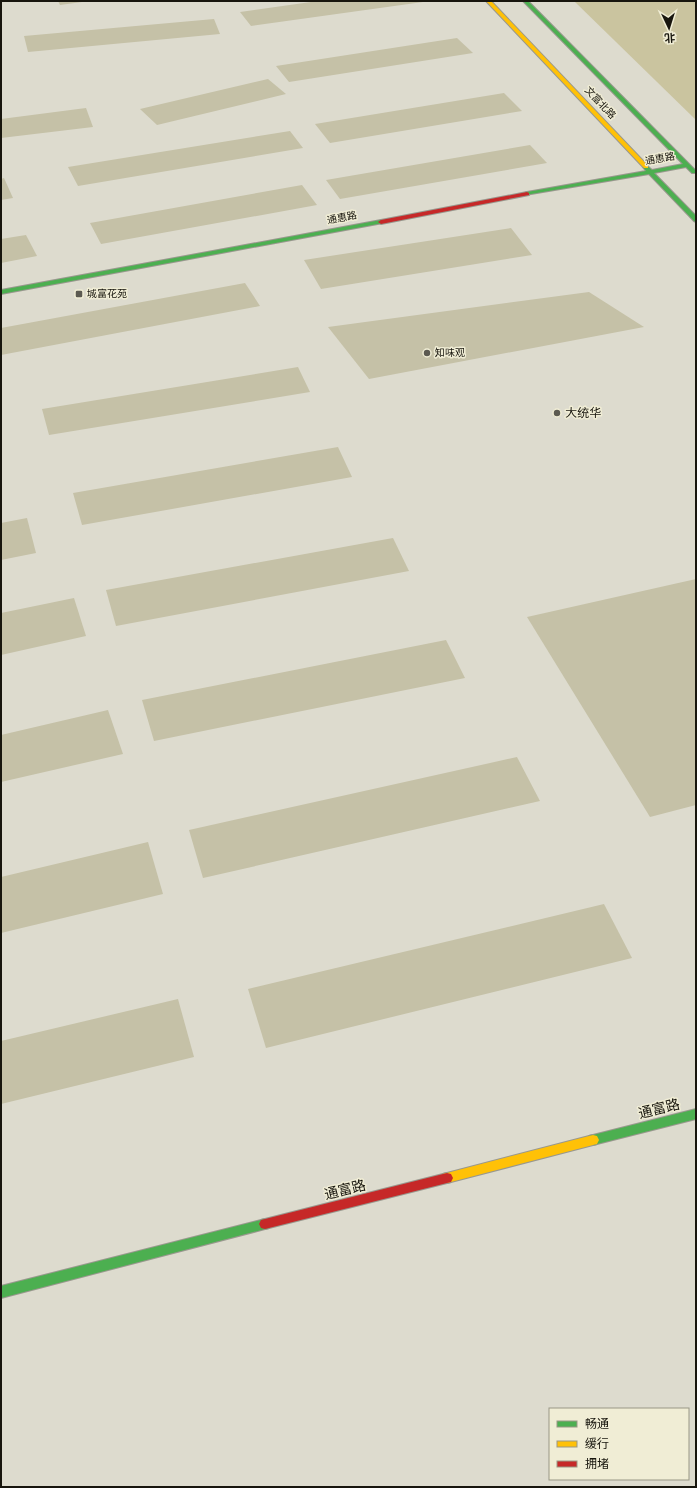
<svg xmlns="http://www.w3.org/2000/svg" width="697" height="1488" viewBox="0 0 697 1488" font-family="'Fira Sans','Noto Sans SC',sans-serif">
<rect width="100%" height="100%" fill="#dddbce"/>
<!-- green -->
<path fill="#cac49f" d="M574,1H696V120Z"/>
<!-- building -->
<g fill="#c5c1a7">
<path d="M58,1H82V2L60,5Z"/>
<path d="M318,1H423V2L251,26L240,12Z"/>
<path d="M214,19L220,34L28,52L24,36Z"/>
<path d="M457,38L473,53L289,82L276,66Z"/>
<path d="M268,79L286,94L157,125L140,109Z"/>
<path d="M504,93L522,111L330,143L315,124Z"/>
<path d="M86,108L93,127L1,138V119Z"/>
<path d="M290,131L303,148L78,186L68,167Z"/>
<path d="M530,145L547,163L340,199L326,180Z"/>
<path d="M4,178L13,198L1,200V179Z"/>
<path d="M302,185L317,205L101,244L90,223Z"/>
<path d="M511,228L532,255L321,289L304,260Z"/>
<path d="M26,235L37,256L1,263V239Z"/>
<path d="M245,283L260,306L1,355V328Z"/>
<path d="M589,292L644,327L369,379L328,327Z"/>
<path d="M298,367L310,392L49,435L42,409Z"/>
<path d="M338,447L352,477L82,525L73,493Z"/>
<path d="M27,518L36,553L1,560V523Z"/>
<path d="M393,538L409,571L116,626L106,590Z"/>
<path d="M696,579V805L650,817L527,617Z"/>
<path d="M74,598L86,636L1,655V613Z"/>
<path d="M446,640L465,678L154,741L142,700Z"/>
<path d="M108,710L123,754L1,782V735Z"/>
<path d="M517,757L540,801L203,878L189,830Z"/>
<path d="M148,842L163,894L1,933V877Z"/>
<path d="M604,904L632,958L266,1048L248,989Z"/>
<path d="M178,999L194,1057L1,1104V1041Z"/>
</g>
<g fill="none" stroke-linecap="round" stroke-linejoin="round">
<!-- fast casing -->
<g stroke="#99988e" stroke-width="2">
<g id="fast">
<path d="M523,1H528L696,171V173H692L686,167L654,173L696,216V222L694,221L649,174L525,195V193L527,192L646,171L643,167L646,165L652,170L683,164Z"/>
<path d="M381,220L384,222L383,223L1,294V290Z"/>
<path d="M696,1109V1119L593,1145L589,1144L587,1140L589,1136L593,1135Z"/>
<path d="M265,1219L269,1220L271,1224L269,1228L265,1229L1,1298V1286Z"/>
</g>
</g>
<!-- slow casing -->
<g stroke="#99988e" stroke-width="2">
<g id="slow">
<path d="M486,1H491L648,166V168H644Z"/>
<path d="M593,1135L597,1136L599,1140L597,1144L593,1145L447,1183L443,1182L441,1178L443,1174L447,1173Z"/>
</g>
</g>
<!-- jam casing -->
<g stroke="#99988e" stroke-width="2">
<g id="jam">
<path d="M527,192L529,193V195L381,224L378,222L381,220Z"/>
<path d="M447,1173L451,1174L453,1178L451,1182L447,1183L265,1229L261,1228L259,1224L261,1220L265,1219Z"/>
</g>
</g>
<!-- fast -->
<use href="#fast" fill="#4caf50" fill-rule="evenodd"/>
<!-- slow -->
<use href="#slow" fill="#ffc107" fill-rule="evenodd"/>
<!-- jam -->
<use href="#jam" fill="#c62828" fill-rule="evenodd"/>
</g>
<!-- markers -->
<g fill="#5c5a51" stroke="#f0edd5" stroke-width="1.5">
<rect x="75" y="290" width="8" height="8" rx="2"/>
<circle cx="427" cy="353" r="4"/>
<circle cx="557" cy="413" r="4"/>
</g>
<g text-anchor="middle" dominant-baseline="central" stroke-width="3" stroke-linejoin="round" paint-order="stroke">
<!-- far-street labels -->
<g font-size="10" fill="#17150d" stroke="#f0edd5">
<text transform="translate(600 103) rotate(47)">文富北路</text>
<text transform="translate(660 159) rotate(-10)">通惠路</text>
<text transform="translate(342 218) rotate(-11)">通惠路</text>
</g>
<!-- far-poi labels -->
<g font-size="10" fill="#17150d" stroke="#f0edd5" text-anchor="start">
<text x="87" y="294">城富花苑</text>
<text x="435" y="353">知味观</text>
</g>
<!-- poi labels -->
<g font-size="12" fill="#17150d" stroke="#f0edd5" text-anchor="start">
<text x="565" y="413">大统华</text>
</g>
<!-- near-street labels -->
<g font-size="14" fill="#17150d" stroke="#f0edd5">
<text transform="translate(659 1109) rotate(-14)">通富路</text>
<text transform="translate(345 1190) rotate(-14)">通富路</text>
</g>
</g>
<!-- border -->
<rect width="697" height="1488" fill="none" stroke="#17150d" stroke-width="4"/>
<!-- legend -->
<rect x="549" y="1408" width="140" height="72" fill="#f0edd5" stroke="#999785"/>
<rect x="557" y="1421" width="20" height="6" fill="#4caf50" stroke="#999785"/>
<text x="585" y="1428" font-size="12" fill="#17150d">畅通</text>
<rect x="557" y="1441" width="20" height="6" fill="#ffc107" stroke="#999785"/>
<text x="585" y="1448" font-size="12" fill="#17150d">缓行</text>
<rect x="557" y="1461" width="20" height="6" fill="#c62828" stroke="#999785"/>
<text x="585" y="1468" font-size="12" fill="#17150d">拥堵</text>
<!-- north arrow -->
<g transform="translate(669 28) rotate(176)" stroke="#f0edd5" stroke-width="3" paint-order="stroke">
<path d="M0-3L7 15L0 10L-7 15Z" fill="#17150d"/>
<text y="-6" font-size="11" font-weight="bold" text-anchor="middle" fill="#17150d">北</text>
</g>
</svg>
